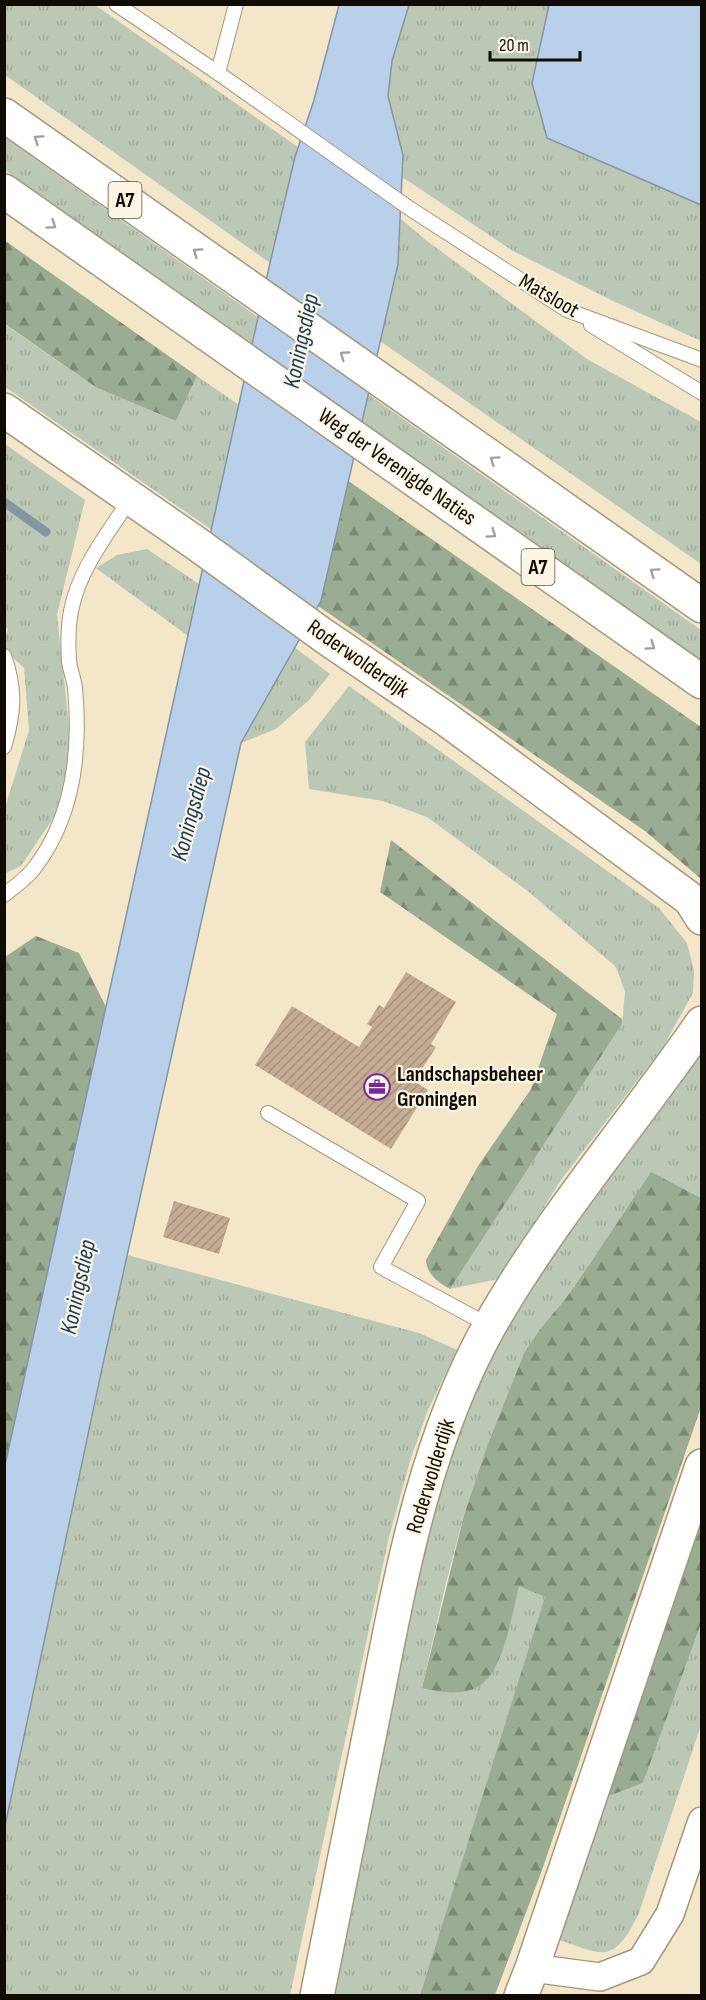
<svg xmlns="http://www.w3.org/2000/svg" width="706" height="2000" viewBox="0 0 706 2000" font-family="'Sofia Sans Condensed',sans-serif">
<defs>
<pattern id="grass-tufts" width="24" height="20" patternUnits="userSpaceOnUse" patternTransform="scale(1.5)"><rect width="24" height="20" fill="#bcc8b6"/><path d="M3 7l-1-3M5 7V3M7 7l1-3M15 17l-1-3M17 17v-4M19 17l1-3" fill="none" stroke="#a1ab9b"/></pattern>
<pattern id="forest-firs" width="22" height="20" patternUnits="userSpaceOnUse" patternTransform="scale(1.5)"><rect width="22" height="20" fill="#9aac92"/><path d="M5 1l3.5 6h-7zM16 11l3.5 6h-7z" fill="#7c8a75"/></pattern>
<pattern id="building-hatch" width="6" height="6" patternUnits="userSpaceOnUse" patternTransform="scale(1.5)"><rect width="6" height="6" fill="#c2aa93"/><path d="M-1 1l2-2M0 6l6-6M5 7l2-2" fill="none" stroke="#a6917d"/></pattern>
</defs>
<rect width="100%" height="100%" fill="#f4e7c9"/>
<!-- grass -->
<g fill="url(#grass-tufts)">
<path d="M5,5H95L298,147L270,263L5,75Z"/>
<path d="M409,5H549L532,83L547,138L701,205V341L613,301L513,251L402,177L403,155L388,96L392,61Z"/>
<path d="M5,138L258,317L252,345L5,170Z"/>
<path d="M401,219L427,241L587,359L701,422V564L380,341L398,264Z"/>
<path d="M4,324L97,388L176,421L197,376L239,405L212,530L5,387Z"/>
<path d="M368,394L701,630V663L361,422Z"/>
<path d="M5,444L85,500L57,615L70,735V781L56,814L21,866L6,873H5V808L29,730L24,668L5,650V639L8,629L4,626Z"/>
<path d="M147,549L199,584L188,636L96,568L117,555Z"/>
<path d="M294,647L330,674L309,700L276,729L241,743Z"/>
<path d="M349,686L659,908L687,943L694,971L693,993L663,1047L561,1180L499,1279L450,1289L622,1024L625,992L616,967L529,892L427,817L383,801L309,789L305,742Z"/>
<path d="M701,1045V1198L651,1173L589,1265L566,1298L540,1329L524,1353L487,1446L464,1515L446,1583L422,1688L506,1638L519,1585L546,1597L420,1995L325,1996C349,1887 373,1778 397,1669C415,1585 432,1498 464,1418C520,1283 617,1162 701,1045Z"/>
<path d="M127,1255L419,1333L457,1350L428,1410L411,1458L389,1537L290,1995L5,1996V1826Z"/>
<path d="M701,1624V1725L639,1913C612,1968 603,1954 553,1938L601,1799L643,1783Z"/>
</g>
<!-- forest -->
<g fill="url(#forest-firs)">
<path d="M4,240L197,376L176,421L97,388L5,324Z"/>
<path d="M347,480L701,727V879L645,831L318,606Z"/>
<path d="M391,840L622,1019V1024L450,1289C438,1282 427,1275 426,1260L478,1166L531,1089L557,1014L380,892Z"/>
<path d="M36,936L79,953L107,1009L5,1465V957Z"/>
<path d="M651,1172L701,1198V1407L542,1870L495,1995H420L545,1597L519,1586C512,1613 504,1673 477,1687C461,1696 439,1692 422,1688L464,1515L487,1446L524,1353L540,1329L566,1298L589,1265Z"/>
<path d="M701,1508V1624L643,1783L601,1799Z"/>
</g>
<!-- water -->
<g fill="#b8d0e9" stroke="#8695a4" stroke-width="1.5">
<path d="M339,5H409L392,61L388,96L403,155L398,264L321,601L241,743L103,1364L5,1826V1465L270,263L295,157L314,100Z"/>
<path d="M549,5H701V205L547,138L532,83Z"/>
</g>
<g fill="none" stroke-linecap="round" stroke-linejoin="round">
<!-- stream -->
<path stroke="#8695a4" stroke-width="9" d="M4,502L46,532"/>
</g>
<!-- building -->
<g fill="url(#building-hatch)">
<path d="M406,972L456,1002L431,1044L436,1047L418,1075L413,1072L409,1078L428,1090L391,1149L255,1065L292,1006L359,1047L372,1027L367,1024L379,1005L384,1008Z"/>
<path d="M174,1201L230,1218L219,1254L163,1237Z"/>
</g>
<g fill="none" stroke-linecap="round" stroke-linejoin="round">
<!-- lane casing -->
<g stroke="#a4987c" stroke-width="16">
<g id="lane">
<path d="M116,4L218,73L409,208L567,310L702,360"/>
<path d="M218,73L236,4"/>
<path d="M591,325L702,393"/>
<path d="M4,656C16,689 14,714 4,747"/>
<path d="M4,895C13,888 24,880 32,871C73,820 81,752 75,688C74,679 70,670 69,661C68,645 68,627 71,611C79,569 108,533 131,498"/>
<path d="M268,1113L418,1201L381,1267L490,1326"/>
</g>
</g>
<!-- street casing -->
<g stroke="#a4987c" stroke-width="30">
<path id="street" d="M532,1968L600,1977L641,1961L670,1914L702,1821"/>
</g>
<!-- secondary casing -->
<g stroke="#a4987c" stroke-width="36">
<g id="secondary">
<path d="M4,410L197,544L324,636L446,719L690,899L702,918"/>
<path d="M317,1996C337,1896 357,1796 377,1697C402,1570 426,1439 490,1325C551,1218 632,1124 702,1023"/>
<path d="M521,1996L532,1968L702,1466"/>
</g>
</g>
<!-- highway casing -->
<g stroke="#a4987c" stroke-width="36">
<g id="highway">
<path d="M4,115L702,606"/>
<path d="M4,191L702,682"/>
</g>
</g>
<!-- lane -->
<use href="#lane" stroke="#fff" stroke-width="14"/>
<!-- street -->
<use href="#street" stroke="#fff" stroke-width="27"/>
<!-- secondary -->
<use href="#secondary" stroke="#fff" stroke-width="33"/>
<!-- highway -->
<use href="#highway" stroke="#fff" stroke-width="33"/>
</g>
<!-- one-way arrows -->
<defs><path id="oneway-chevron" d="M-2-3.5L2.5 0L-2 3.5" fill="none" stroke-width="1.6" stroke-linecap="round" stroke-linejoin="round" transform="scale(1.5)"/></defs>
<g stroke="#9f9e9a">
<use href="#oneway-chevron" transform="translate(38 139) rotate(-145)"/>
<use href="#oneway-chevron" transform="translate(52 225) rotate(35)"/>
<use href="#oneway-chevron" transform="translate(197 252) rotate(-145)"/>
<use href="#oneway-chevron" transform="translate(344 355) rotate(-145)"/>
<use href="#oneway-chevron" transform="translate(494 460) rotate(-145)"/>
<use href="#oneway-chevron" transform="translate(492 534) rotate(35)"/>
<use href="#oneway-chevron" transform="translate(654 572) rotate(-145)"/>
<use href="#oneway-chevron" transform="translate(651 646) rotate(35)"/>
</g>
<!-- icons -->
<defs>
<g id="office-ring" transform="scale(1.35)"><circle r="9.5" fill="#fdf5e3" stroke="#792898" stroke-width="1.5"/><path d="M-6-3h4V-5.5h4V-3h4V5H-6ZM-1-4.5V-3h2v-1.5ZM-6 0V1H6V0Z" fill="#792898"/></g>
</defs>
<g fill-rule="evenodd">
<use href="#office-ring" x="377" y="1087"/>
</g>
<g text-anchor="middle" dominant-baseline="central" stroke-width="4.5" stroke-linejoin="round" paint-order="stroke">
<!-- shield labels -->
<g fill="#fdf5e3" stroke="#575246" stroke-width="1.5">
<rect x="108.5" y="182" width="33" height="36" rx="4.5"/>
<rect x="521.5" y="549" width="33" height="36" rx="4.5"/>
</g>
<g font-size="21" font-weight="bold" fill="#100c03">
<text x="125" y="200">A7</text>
<text x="538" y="567">A7</text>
</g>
<!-- street labels -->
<g font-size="22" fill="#100c03" stroke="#fdf5e3">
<text transform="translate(549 296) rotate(30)">Matsloot</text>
<text transform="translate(397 467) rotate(35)">Weg der Verenigde Naties</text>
<text transform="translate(358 659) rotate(35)">Roderwolderdijk</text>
<text transform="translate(431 1476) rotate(-73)">Roderwolderdijk</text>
</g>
<!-- poi labels -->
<g font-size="22" font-weight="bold" fill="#100c03" stroke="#fdf5e3" text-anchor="start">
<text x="397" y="1074">Landschapsbeheer<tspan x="397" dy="25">Groningen</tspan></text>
</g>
<!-- water labels -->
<g font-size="24" font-style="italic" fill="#173d5e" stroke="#fdf5e3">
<text transform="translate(301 341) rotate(-78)">Koningsdiep</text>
<text transform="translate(191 814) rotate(-75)">Koningsdiep</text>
<text transform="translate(78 1287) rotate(-78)">Koningsdiep</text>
</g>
</g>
<!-- border -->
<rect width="706" height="2000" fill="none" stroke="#100c03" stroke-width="12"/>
<!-- scale -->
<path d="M490 51v9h90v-9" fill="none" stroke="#100c03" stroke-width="3"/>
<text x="499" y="51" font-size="18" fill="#100c03" stroke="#fdf5e3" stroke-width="4.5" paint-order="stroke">20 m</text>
</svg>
